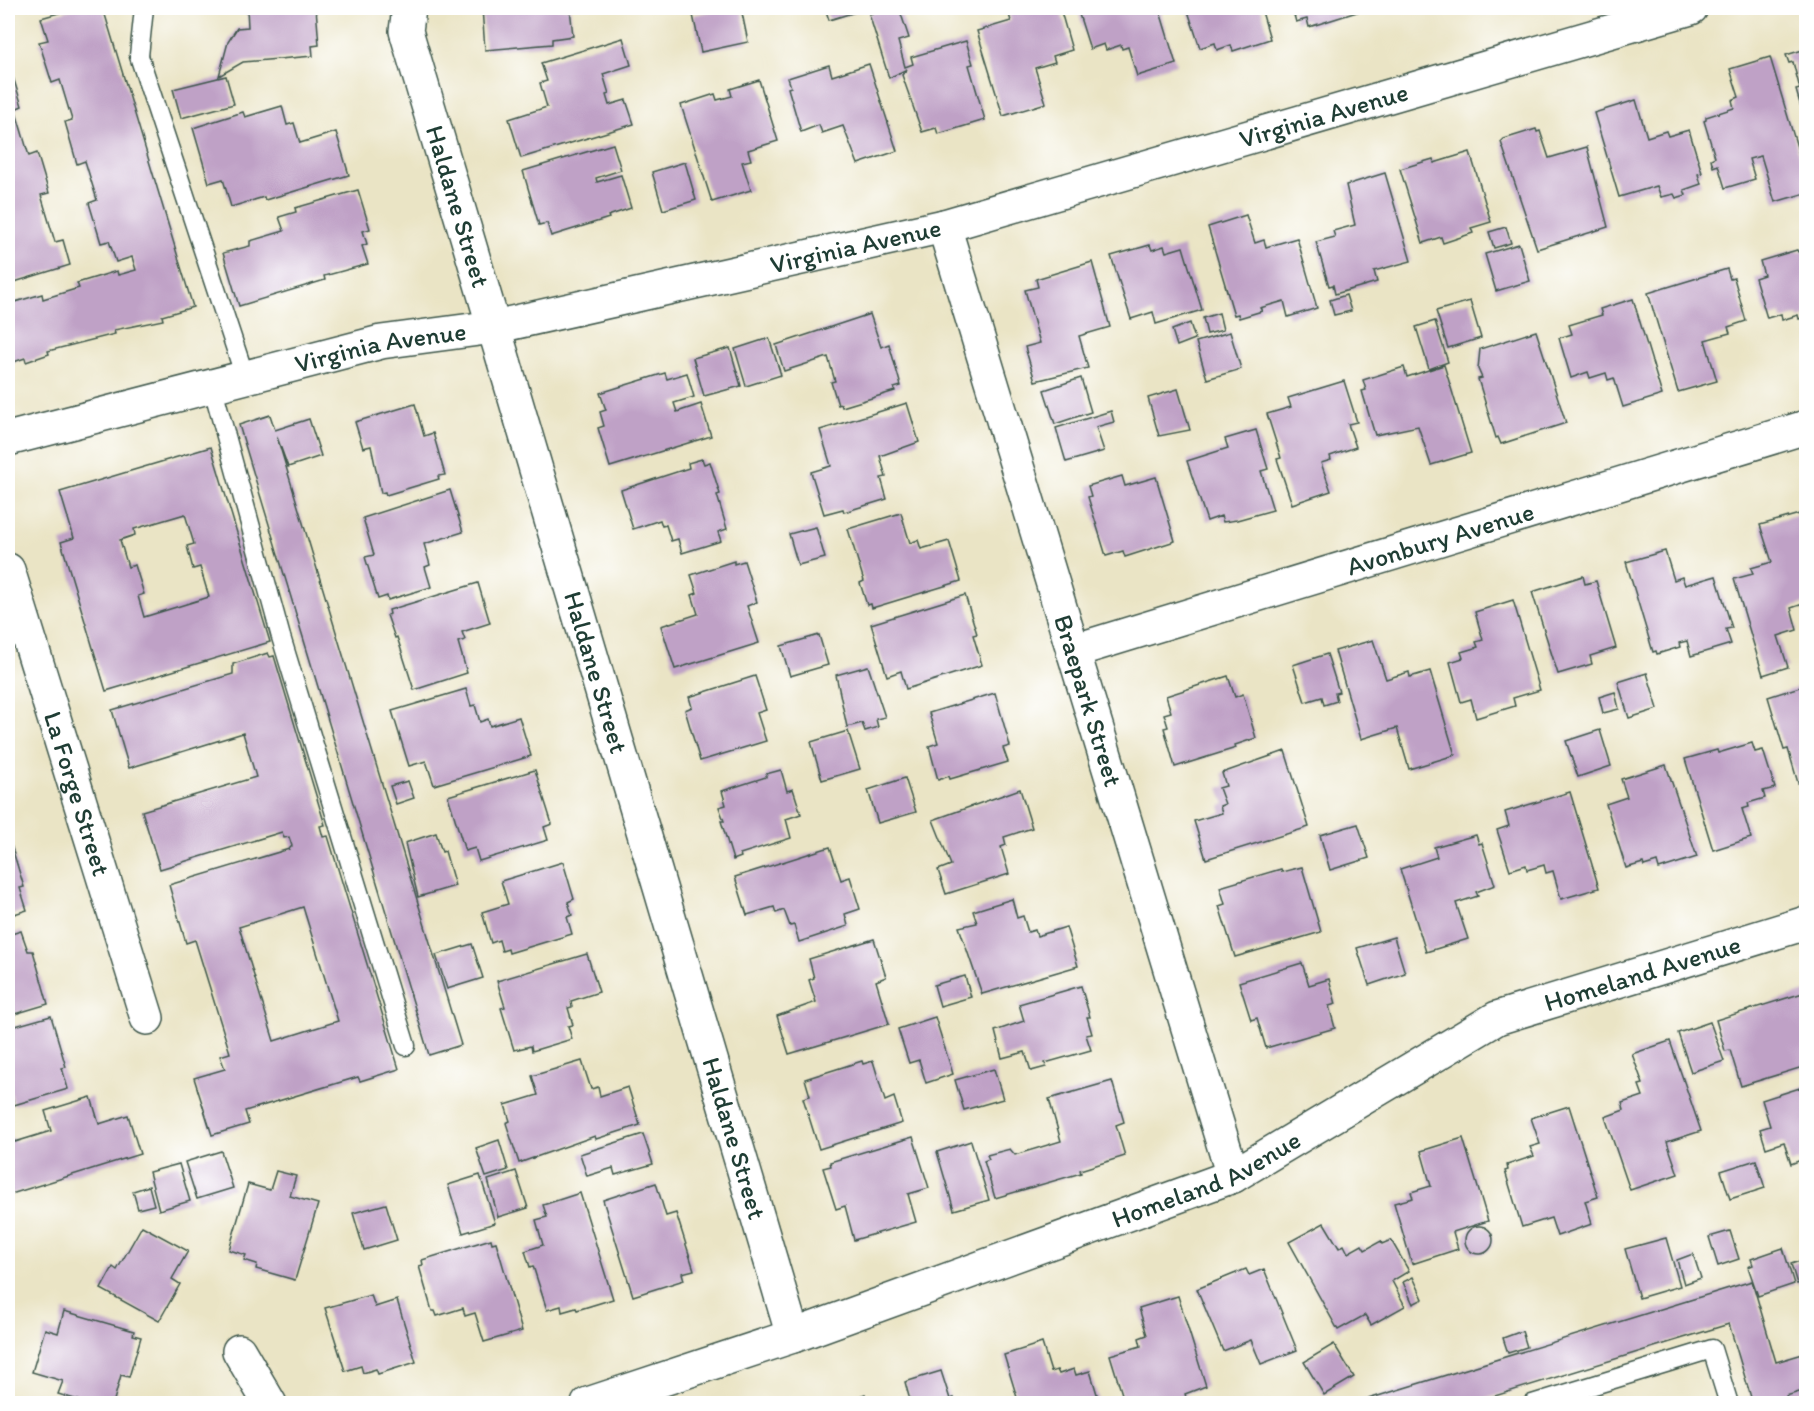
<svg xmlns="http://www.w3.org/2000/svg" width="1814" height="1411" viewBox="0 0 1814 1411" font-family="Itim,sans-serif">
<rect width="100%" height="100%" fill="#fff"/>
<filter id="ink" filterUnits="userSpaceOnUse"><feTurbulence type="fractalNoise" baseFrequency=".0167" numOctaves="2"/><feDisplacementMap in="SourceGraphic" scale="12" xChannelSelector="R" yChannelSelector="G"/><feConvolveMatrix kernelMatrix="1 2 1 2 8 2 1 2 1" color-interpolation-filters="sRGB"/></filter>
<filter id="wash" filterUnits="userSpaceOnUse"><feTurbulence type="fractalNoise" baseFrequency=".008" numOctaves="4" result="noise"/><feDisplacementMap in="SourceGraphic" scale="24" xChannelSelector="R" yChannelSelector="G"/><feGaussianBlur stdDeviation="1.35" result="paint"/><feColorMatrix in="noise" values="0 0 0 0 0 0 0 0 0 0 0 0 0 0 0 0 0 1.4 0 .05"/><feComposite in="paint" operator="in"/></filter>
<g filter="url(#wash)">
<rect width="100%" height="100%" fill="#eae4c5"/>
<g id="blocks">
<!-- building -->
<g fill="#bfa1c6" fill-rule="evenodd">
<path d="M76,8H103L193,307L162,316L163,320L114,330L115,334L48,351L49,354L26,362L25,358L8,364V304L42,294L43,299L79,288L77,283L117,271L118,275L136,270L132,257L116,262L109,241L101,243L89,203L97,200L85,161L77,164L65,122L72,120L60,80L52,83L39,42L48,40L41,18Z"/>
<path d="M247,8H316L319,45L312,46L313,56L243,62L219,76L228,42L237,28L248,27Z"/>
<path d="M482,8H570L573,36L552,39V44L485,50Z"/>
<path d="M726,8H741L748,42L701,52L693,15Z"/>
<path d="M825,8H861L862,10L829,20Z"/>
<path d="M890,8H899L909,38L898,41L905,67L913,64L911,57L966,41L973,64L969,65L985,120L938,134L936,128L922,132L902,75L907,69L889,78L869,14Z"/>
<path d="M1007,8H1060L1072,50L1053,56L1055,62L1035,68L1046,103L1003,116L977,31L1011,21Z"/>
<path d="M1077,8H1159L1176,64L1137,76L1128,47L1122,49L1121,45L1106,50L1104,44L1090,49Z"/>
<path d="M1187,8H1261L1270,39L1233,51L1231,45L1217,50L1215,43L1200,48Z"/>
<path d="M1292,8H1359L1360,11L1309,27L1307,19L1296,22Z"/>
<path d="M623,38L631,65L603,74L609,94L606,95L609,105L626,100L634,124L521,158L509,119L547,107L540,83L547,81L541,63Z"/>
<path d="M1806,49V124L1796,90L1800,89L1793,62L1789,63L1786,55Z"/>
<path d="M1770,57L1806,177V193L1775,202L1761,156L1749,159L1755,179L1725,188L1718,165L1713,167L1711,159L1715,157L1704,121L1706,120V117L1734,108L1732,100L1739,97L1730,69Z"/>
<path d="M869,64L897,151L858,164L843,126L822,133L819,125L801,132L788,88L791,87L788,78L829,65L832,76Z"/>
<path d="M8,67H10L22,106L15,109L29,156L37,153L49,193L41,195L55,242L63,240L70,265L8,284Z"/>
<path d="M226,76L234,104L181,118L173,89Z"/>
<path d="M759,80L778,141L748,150L751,160L742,162L751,190L712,202L681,105L715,94L717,100L732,96L730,89Z"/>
<path d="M1636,100L1647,137L1666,131L1668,136L1689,130L1702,173L1698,174L1701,184L1684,190L1686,195L1676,198L1674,194L1661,197L1657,186L1619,197L1594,113Z"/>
<path d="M282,106L287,125L294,123L300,143L336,132L349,175L265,200L264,197L231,207L223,179L209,183L193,128L243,112L245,117Z"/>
<path d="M1536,129L1537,132L1540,131L1549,158L1587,147L1608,227L1537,249L1501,142L1504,139Z"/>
<path d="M613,144L621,170L596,178L597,182L621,175L631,208L608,216L609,218L551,236L547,223L539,225L523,171Z"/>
<path d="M1470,152L1491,222L1471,228L1473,233L1443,243L1441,237L1423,243L1400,169L1433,159L1434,163Z"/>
<path d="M685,162L696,200L663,210L652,172Z"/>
<path d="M1385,173L1411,261L1374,271L1377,282L1335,294L1333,285L1329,286L1316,242L1335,237L1333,231L1355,225L1346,185Z"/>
<path d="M358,190L370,229L363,231L367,244L362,246L368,264L324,276L325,280L239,306L223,253L250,246V241L284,231L279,217L296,212L295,208Z"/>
<path d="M1246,215L1255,243L1264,240L1266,247L1297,238L1317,308L1288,317L1284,301L1260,308L1262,311L1239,318L1238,314L1234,315L1208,227Z"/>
<path d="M1506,227L1511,243L1494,248L1489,232Z"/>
<path d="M1519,244L1530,281L1496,291L1485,254Z"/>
<path d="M1150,245L1152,250L1164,246L1166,252L1183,247L1202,310L1156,324L1153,312L1131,319L1111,256Z"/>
<path d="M1797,250L1798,252L1806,250V317L1799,319L1798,315L1782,320L1781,314L1767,318L1755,278L1764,275L1760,261Z"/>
<path d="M1092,262L1110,327L1079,336L1088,368L1035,381L1025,347L1040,343L1025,290L1038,287L1036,279Z"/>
<path d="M1727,269L1730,279L1734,278L1746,321L1728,327L1730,333L1705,340L1717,381L1678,392L1648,293Z"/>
<path d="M1346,295L1351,311L1334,315L1330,300Z"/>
<path d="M1633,299L1662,395L1623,407L1614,378L1608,380L1606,373L1590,378L1588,372L1571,378L1559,338L1572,334L1569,325L1602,315L1600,309Z"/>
<path d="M1470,301L1481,338L1448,348L1436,311Z"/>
<path d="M1219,313L1223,330L1207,334L1203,318Z"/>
<path d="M870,314L881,347L889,344L901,386L894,388L895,391L842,407L841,404L838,405L831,382L835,381L828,357L784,371L776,345Z"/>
<path d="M1435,321L1448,362L1429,369L1416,327Z"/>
<path d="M1190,323L1195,339L1177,346L1172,330Z"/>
<path d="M1536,331L1566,423L1501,444L1498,437L1496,438L1478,379L1482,378L1478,369L1480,349Z"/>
<path d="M1230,332L1241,369L1207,379L1196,342Z"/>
<path d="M769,338L781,375L746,386L735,349Z"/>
<path d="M730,348L741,386L704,396L693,358Z"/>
<path d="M1444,365L1471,453L1431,465L1418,426L1375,435L1362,391L1366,390L1363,380L1404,367L1407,377Z"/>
<path d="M665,373L667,379L687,373L694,397L674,403L677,412L701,404L711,436L610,467L598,428L604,426L600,412L606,410L600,393Z"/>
<path d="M1081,378L1091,412L1055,424L1044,390Z"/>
<path d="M1344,381L1357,422L1348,424L1356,447L1330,456L1331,460L1321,463L1331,491L1292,504L1277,459L1281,458L1267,414L1291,407L1288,398Z"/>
<path d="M1178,389L1190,430L1159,436L1148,398Z"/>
<path d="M907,403L919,442L880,456L886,477L881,478L887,499L844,512L843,509L824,514L811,472L831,466L820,430Z"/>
<path d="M415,404L424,436L433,433L445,475L438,476L439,479L386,495L385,492L381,493L371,446L363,448L355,422Z"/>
<path d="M1111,411L1114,422L1096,427L1104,451L1066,462L1056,428Z"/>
<path d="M270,415L275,430L309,419L321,456L288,467L277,437L461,1045L429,1055L239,425Z"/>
<path d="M1256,430L1268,469L1261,471L1273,510L1237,520L1223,522L1221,516L1207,521L1187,461L1228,448L1225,439Z"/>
<path d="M211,447L270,642L106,691L61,542L74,538L60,492ZM185,514L194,544L187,546L193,569L200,567L209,597L144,617L138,596L144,594L135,565L128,567L120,540L135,535L134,529Z"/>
<path d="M702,459L704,464L710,462L720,494L717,495L727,529L718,532L721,541L682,553L678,539L671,541L666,525L662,526L660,520L633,529L621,490L689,468L688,463Z"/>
<path d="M1122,476L1125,486L1156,477L1175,541L1125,557L1123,551L1106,556L1088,497L1091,496L1088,486Z"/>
<path d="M450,490L463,532L424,544L430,565L425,567L431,587L388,600L387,596L378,599L365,557L374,555L363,518Z"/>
<path d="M901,513L910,543L918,540L921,549L949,541L961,581L872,608L871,604L867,605L860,583L864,581L848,529Z"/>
<path d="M1803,513L1806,524V603L1791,608L1797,630L1778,636L1788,667L1763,675L1734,579L1753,574L1751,568L1772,562L1760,525Z"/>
<path d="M816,527L825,558L798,565L789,534Z"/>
<path d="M1665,551L1674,580L1682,577L1685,585L1716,576L1732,628L1726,629L1731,644L1691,656L1687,641L1679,643L1680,647L1657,654L1656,651L1653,652L1626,562Z"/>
<path d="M734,561V564L744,561L757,602L747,606L759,643L675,669L661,626L698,614L692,595L697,593L691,575Z"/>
<path d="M1583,576L1585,584L1596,581L1616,648L1590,656L1592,664L1558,674L1532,592Z"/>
<path d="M478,583L490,623L462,632L465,640L458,642L467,673L414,690L397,637L395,638L387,615L390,614L389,610Z"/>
<path d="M965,595L977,634L973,635L982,665L906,689L901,671L887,676L871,624Z"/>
<path d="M1513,600L1540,690L1513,698L1515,706L1476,718L1471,699L1461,702L1450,662L1463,658L1461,652L1478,647L1476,642L1483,640L1475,612Z"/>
<path d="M819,635L828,665L790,676L781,646Z"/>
<path d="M1373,640L1386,679L1409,672L1410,677L1430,671L1455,755L1409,769L1397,728L1361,739L1335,651Z"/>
<path d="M268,653L270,657L274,656L325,825L320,826L323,837L328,836L399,1069L360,1081L358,1077L245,1111L249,1124L212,1135L194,1078L225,1069L220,1056L230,1053L195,940L186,943L169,885L289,849L292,846L289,837L284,838L282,832L160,869L142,811L256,777L243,733L129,768L112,710L233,674V664ZM303,907L338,1021L274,1041L239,927Z"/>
<path d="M1327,654L1339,692L1335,693L1337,701L1324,705L1322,697L1305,702L1293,665Z"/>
<path d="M868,666L885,717L876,719L878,727L865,731L862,723L847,727L836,675Z"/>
<path d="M1647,673L1658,709L1629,718L1618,682Z"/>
<path d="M755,676L766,710L757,713L766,741L700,761L685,710L692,707L689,697Z"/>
<path d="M1228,676L1235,697L1243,694L1256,738L1235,745L1236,748L1175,767L1164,728L1168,727L1164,714L1171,712L1166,696Z"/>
<path d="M1806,685V784L1803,785L1802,781L1798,783L1788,749L1784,750L1768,697Z"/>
<path d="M466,689L471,706L475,705L480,722L488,719L490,726L519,717L531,756L434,785L426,761L409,766L392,711Z"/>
<path d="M1615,692L1619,709L1603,713L1599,697Z"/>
<path d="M995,693L1010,746L1003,748L1008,762L950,779L949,776L938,780L929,746L938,743L929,713Z"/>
<path d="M1600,730L1611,766L1578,777L1566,741Z"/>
<path d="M848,731L860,769L822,780L811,742Z"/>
<path d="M1752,743L1755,752L1763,750L1775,788L1763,791L1765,798L1748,803L1749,807L1742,809L1751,838L1713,850L1685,759L1717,750L1718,753Z"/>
<path d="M1285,751L1309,827L1206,859L1194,821L1222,813L1220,806L1225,804L1219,788L1226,786L1222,773Z"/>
<path d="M1666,765L1697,857L1659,869L1657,862L1644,866L1643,863L1626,868L1606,804L1627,797L1621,779Z"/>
<path d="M535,770L552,824L544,827L548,840L479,861L475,848L465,851L448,796Z"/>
<path d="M781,770L787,791L793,789L801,814L786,819L791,838L740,854L741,857L733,860L721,821H724L719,807L726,805L722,791L766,777V774Z"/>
<path d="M905,778L916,812L878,823L868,790Z"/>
<path d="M408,781L414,798L396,804L390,786Z"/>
<path d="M1020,789L1032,828L1004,837L1006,845L1001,847L1009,874L946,894L938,870L951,865L933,820Z"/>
<path d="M1570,792L1599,888L1561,899L1553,871L1546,873L1544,865L1527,870L1526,865L1510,870L1497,830L1509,826L1505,812Z"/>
<path d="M1358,824L1369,858L1330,870L1320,835Z"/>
<path d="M436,833L442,852L445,851L455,886L418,897L405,843Z"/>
<path d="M8,835L24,887L20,888L27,910L8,916Z"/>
<path d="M1476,835L1479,844L1482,843L1495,885L1476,892L1478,896L1456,903L1468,939L1426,952L1400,869L1437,857L1434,847Z"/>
<path d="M830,847L841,880L850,877L860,909L845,914L848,926L799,942L794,925L790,926L784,910L776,913L774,907L747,915L735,877Z"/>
<path d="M563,862L574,899L568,902L572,915L567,917L572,934L509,953L508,949L502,951L499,940L491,943L482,912L508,904L501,881Z"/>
<path d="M1302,867L1321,932L1235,957L1219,906L1225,904L1220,887L1281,869L1282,872Z"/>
<path d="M1012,899L1017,918L1023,916L1028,932L1035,930L1037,936L1066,927L1078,966L982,994L959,927L977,923L973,911Z"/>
<path d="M21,931L28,951H33L48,1004L8,1016V935Z"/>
<path d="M1394,937L1405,973L1369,985L1357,948Z"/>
<path d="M874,939L886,977L876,981L889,1024L789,1054L777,1016L816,1002L809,980L814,978L809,959Z"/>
<path d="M472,944L483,978L447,989L436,955Z"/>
<path d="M587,954L599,992L571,1001L572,1007L568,1008L573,1025L568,1026L572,1039L532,1051L531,1046L514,1050L501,1008L505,1007L497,981Z"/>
<path d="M1302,963L1309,985L1329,979L1336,1004L1329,1006L1335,1028L1266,1048L1257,1018L1251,1020L1239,982Z"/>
<path d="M965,976L971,997L940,1006L934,985Z"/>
<path d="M1081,986L1090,1017H1087L1092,1034L1086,1035L1091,1050L1045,1063L1046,1067L1031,1071L1025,1052L1002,1058L995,1031L1024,1021L1019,1004Z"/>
<path d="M1806,992V1066L1741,1086L1730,1050L1725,1051L1716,1020Z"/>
<path d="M51,1016L66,1067L62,1068L68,1089L14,1105L8,1084V1028Z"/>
<path d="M935,1017L953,1074L926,1083L919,1060L909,1063L898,1029Z"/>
<path d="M1710,1022L1724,1061L1691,1072L1678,1033Z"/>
<path d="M1670,1041L1701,1131L1667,1142L1678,1174L1630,1190L1605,1117L1624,1110L1622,1103L1643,1096L1639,1085L1643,1084L1632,1054Z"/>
<path d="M582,1061L591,1089L598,1087L600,1096L628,1087L640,1125L596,1139L595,1136L519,1163L506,1123L510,1121L505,1105L538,1095L532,1076Z"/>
<path d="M862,1061L863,1064L873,1061L885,1101L894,1097L902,1123L819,1149L803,1098L810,1096L805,1079Z"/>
<path d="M994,1069L1003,1099L964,1110L955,1080Z"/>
<path d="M1112,1081L1124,1122L1116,1125L1125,1156L1080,1170L1081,1173L995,1198L984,1161L989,1159L987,1155L1010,1149L1015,1155L1061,1141L1049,1099Z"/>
<path d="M1806,1086V1158L1791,1164L1784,1142L1766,1148L1760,1129L1770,1126L1762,1100Z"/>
<path d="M91,1097L99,1124L128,1115L140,1154L8,1195V1140L13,1138L15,1142L51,1131L45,1111Z"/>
<path d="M1569,1106L1598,1197L1585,1201L1592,1224L1557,1236L1551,1218L1522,1227L1505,1171L1508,1170L1507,1165L1534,1156L1530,1147L1540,1144L1531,1118Z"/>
<path d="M643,1134L653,1164L615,1175L613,1168L587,1176L580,1154Z"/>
<path d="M913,1137L929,1188L908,1194L916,1222L854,1240L845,1206L836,1209L823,1168L831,1166L830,1162Z"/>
<path d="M1463,1138L1488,1221L1453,1232L1458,1249L1412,1264L1394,1203L1413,1198L1411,1192L1431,1186L1421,1151Z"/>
<path d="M499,1140L508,1170L486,1177L476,1148Z"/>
<path d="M971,1141L989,1200L954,1210L937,1152Z"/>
<path d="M221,1151L233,1188L197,1199L185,1162Z"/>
<path d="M1756,1160L1765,1188L1730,1199L1721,1171Z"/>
<path d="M179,1164L190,1201L159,1210L149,1172Z"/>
<path d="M276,1171L296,1176L290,1196L318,1204L295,1280L256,1269L257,1264L244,1260L246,1255L229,1250L248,1184L270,1190Z"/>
<path d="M516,1171L528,1208L498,1217L488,1180Z"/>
<path d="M480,1175L495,1223L463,1233L448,1185Z"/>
<path d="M656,1183L666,1216L676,1213L694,1270L682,1273L684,1280L633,1296L603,1200Z"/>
<path d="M149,1186L154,1205L138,1209L133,1191Z"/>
<path d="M580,1193L613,1299L577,1310L576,1308L562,1312L561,1306L547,1310L533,1266L530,1267L525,1251L543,1245L536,1220L547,1217L543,1205Z"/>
<path d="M386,1204L397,1240L364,1250L353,1213Z"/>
<path d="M1324,1223L1339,1248L1344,1245L1348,1253L1362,1245L1365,1250L1381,1241L1382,1244L1391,1240L1409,1271L1392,1281L1405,1306L1371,1325L1365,1315L1338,1330L1289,1242Z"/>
<path d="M142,1226L188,1251L172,1279L180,1284L159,1321L101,1289L113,1267L117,1270Z"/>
<circle cx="1479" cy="1240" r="14"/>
<path d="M1730,1231L1739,1259L1718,1266L1709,1237Z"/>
<path d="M1666,1238L1680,1286L1639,1298L1625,1249Z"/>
<path d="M491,1239L492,1243L496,1242L522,1331L484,1342L475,1313L465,1316L463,1308L437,1316L435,1311H432L419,1266L423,1265L422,1260Z"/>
<path d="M1783,1248L1794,1284L1758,1296L1748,1267L1753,1265L1751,1259Z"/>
<path d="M1693,1254L1701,1278L1684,1284L1677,1260Z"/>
<path d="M1806,1259V1281L1797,1284L1791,1264Z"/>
<path d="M1246,1269L1249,1275L1264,1269L1297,1350L1261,1364L1251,1340L1223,1351L1197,1289Z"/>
<path d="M1413,1277L1423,1299L1413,1304L1403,1282Z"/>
<path d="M1752,1281L1776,1362L1806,1353V1390L1786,1396L1789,1404H1753L1729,1324L1469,1404H1352Z"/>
<path d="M371,1295L375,1307L397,1300L416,1362L378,1374L376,1369L363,1373L361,1366L345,1371L325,1308Z"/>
<path d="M1178,1296L1206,1386L1185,1394L1188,1404H1125L1110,1355L1141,1346L1139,1338L1147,1335L1139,1308Z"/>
<path d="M64,1311L134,1331L133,1335L141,1337L129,1377L121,1375L113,1404H91L58,1394L63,1381L32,1372L45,1329L58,1333Z"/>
<path d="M1522,1331L1527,1347L1508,1353L1503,1338Z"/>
<path d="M1042,1343L1051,1372L1057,1370L1059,1374L1074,1369L1076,1375L1090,1371L1100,1404H1019L1004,1355Z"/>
<path d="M1334,1344L1354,1377L1324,1395L1304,1362Z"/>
<path d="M941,1371L950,1399L954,1398L955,1404H911L905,1382Z"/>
<path d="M865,1394L867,1402L878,1398L879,1404H837Z"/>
</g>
</g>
</g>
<g filter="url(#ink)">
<use href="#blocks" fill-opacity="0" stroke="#3d564a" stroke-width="1.5"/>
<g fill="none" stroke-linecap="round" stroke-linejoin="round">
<!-- lane casing -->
<g stroke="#3d564a" stroke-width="21">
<g id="lane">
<path d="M144,8L139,56L245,377"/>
<path d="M212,385L281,637L406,1046"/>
<path d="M1532,1404L1712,1349L1729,1404"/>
</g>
</g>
<!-- street casing -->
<g stroke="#3d564a" stroke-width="36">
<g id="street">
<path id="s1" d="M409,8L406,31L793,1336"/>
<path id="s2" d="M944,226L1233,1176"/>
<path id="s3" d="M8,439L381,342L494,327L944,226L1691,8"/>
<path id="s4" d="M8,570L147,1018"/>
<path id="s5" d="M1073,651L1806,427"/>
<path d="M239,1351L270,1404"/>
<path id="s6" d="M588,1404L793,1336L1233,1176L1497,1018L1806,923"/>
</g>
</g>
<!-- lane -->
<use href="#lane" stroke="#fff" stroke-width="18"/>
<!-- street -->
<use href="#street" stroke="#fff" stroke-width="33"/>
</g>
</g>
<g text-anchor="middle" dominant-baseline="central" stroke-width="6" stroke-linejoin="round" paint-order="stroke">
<!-- street labels -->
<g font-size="26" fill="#1f3d34" stroke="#fff">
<text stroke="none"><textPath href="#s3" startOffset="1356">Virginia Avenue</textPath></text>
<text stroke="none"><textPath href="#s1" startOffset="206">Haldane Street</textPath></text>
<text stroke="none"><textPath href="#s3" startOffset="870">Virginia Avenue</textPath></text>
<text stroke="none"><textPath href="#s3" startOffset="384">Virginia Avenue</textPath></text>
<text stroke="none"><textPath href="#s5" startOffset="384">Avonbury Avenue</textPath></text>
<text stroke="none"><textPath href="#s1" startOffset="692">Haldane Street</textPath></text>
<text stroke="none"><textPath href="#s2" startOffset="496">Braepark Street</textPath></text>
<text stroke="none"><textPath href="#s4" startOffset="234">La Forge Street</textPath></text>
<text stroke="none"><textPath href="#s6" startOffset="1144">Homeland Avenue</textPath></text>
<text stroke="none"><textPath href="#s1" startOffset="1178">Haldane Street</textPath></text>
<text stroke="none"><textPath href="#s6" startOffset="658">Homeland Avenue</textPath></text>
</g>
</g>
<!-- margin -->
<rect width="1814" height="1411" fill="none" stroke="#fff" stroke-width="30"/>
</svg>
